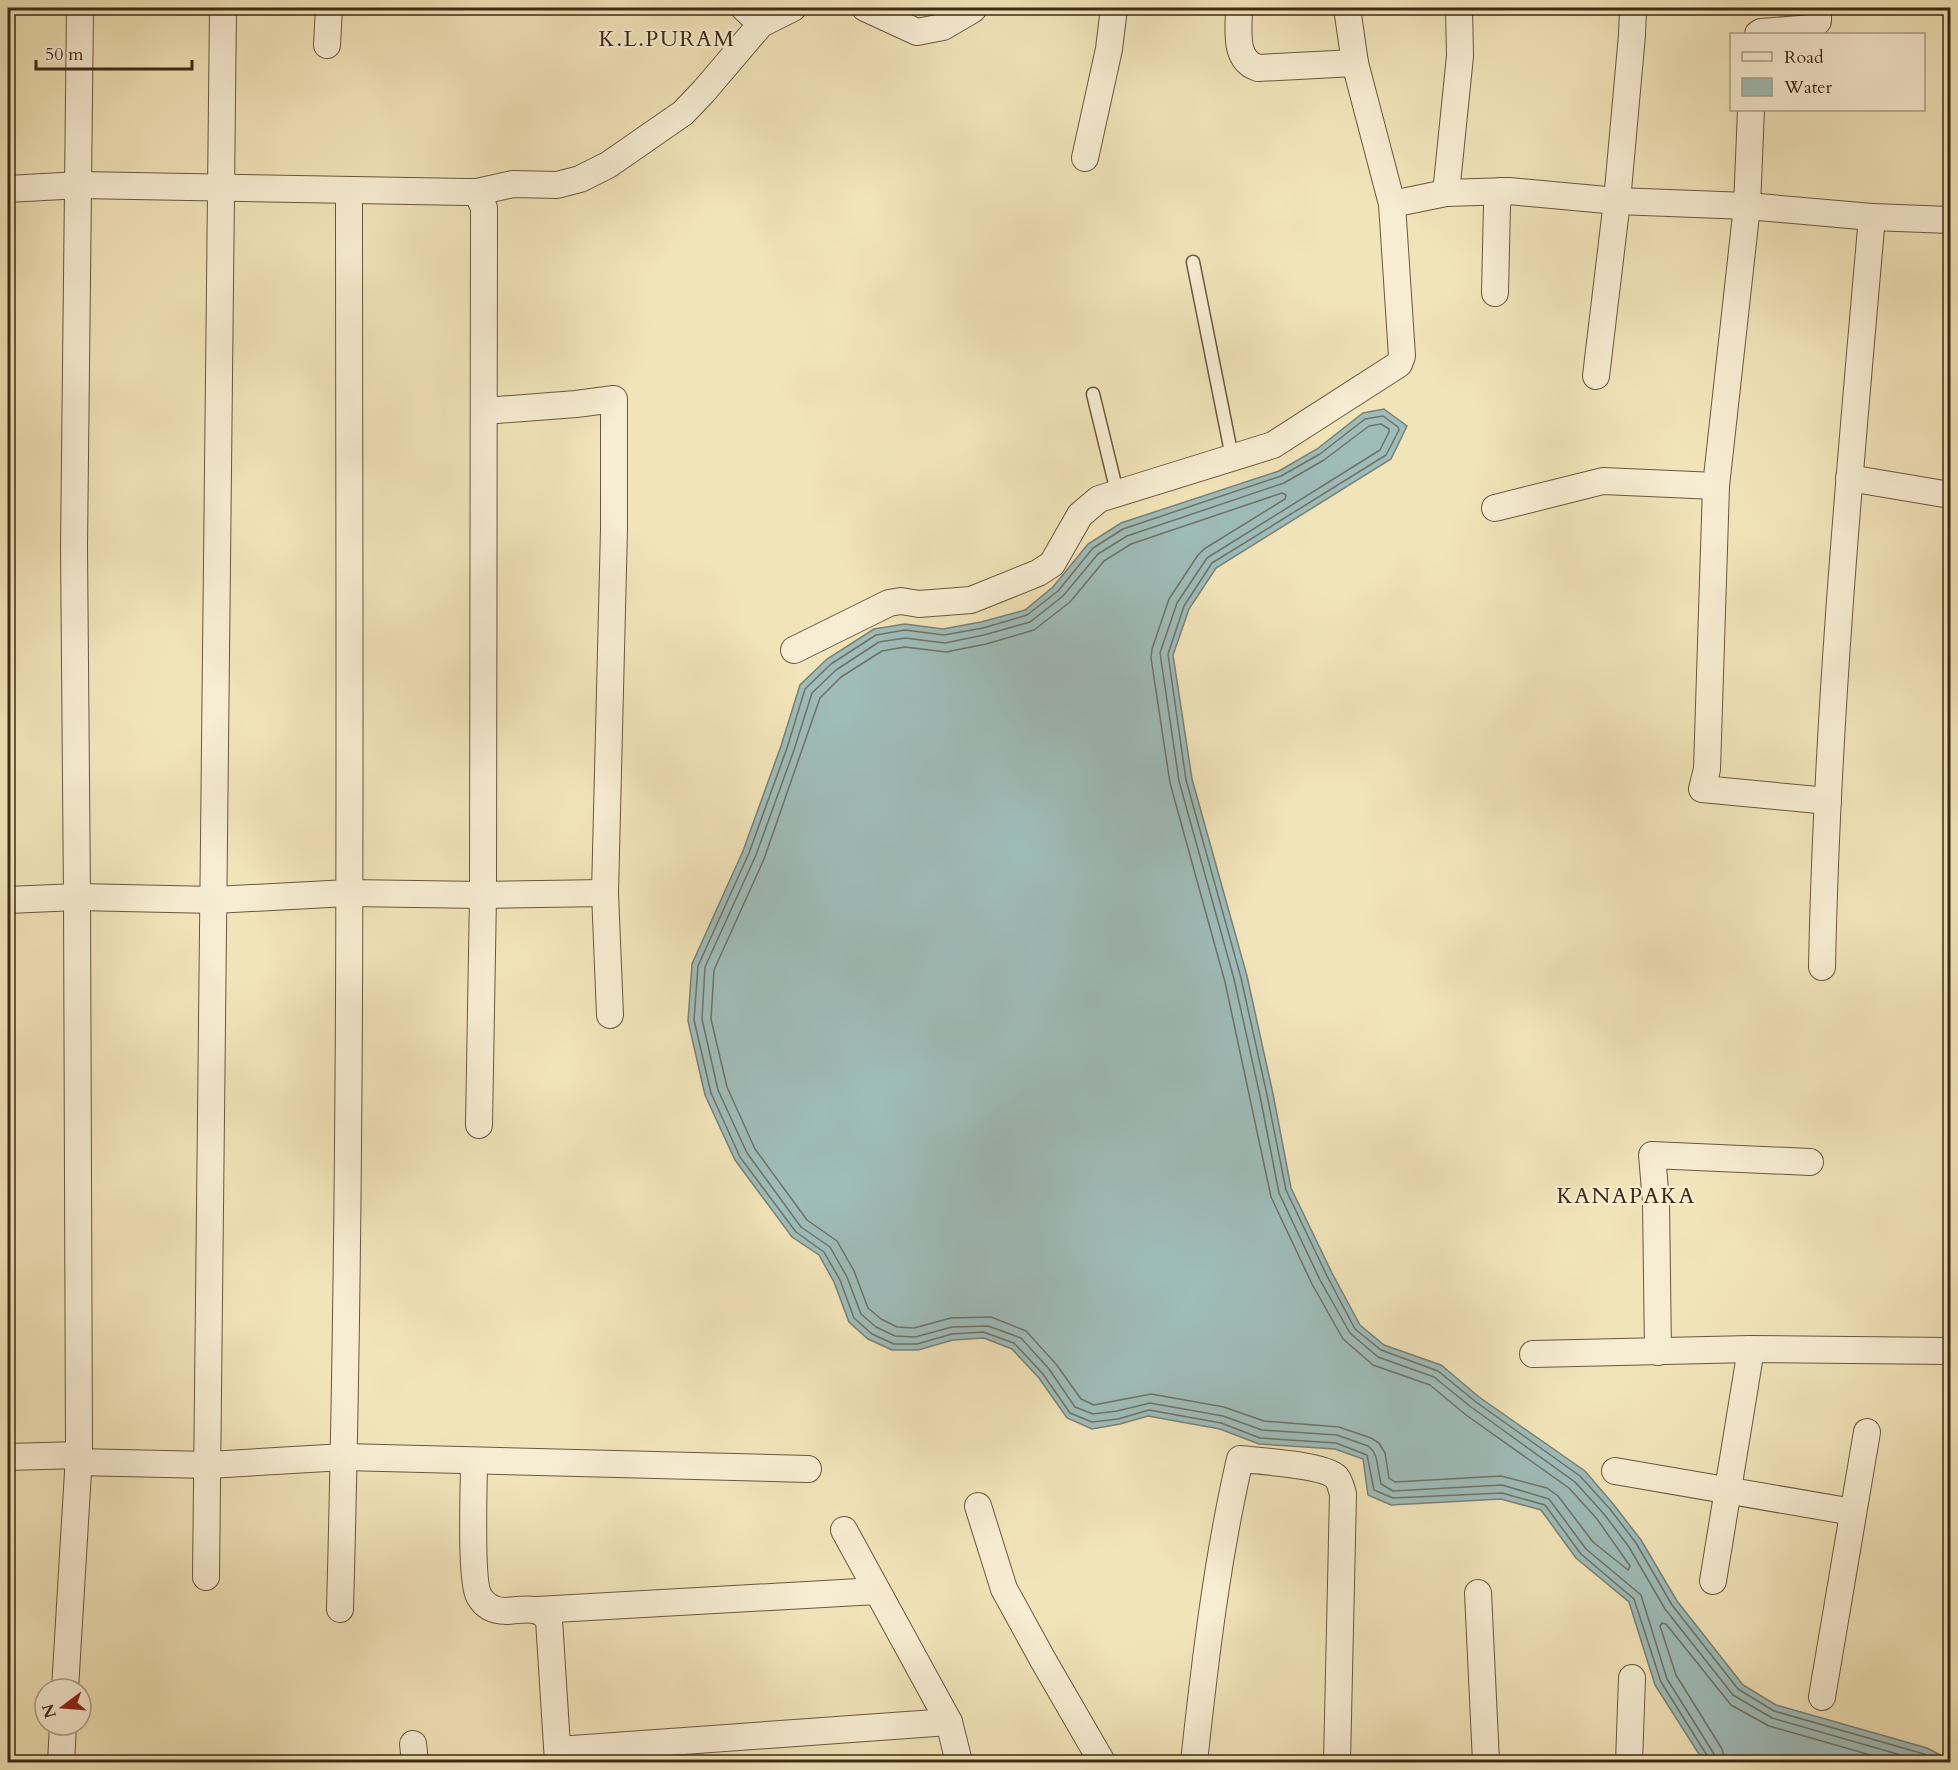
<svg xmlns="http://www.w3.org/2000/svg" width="1958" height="1770" viewBox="0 0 1958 1770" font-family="Cardo,serif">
<rect width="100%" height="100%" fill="#f2e4b9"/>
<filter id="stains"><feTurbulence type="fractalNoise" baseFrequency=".00333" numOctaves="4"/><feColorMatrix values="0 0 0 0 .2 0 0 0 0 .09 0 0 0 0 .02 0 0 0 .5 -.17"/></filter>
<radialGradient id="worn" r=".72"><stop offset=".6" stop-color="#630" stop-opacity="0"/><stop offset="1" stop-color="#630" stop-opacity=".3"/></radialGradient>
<!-- water -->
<path fill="#9fbcb9" stroke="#788277" stroke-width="1.5" d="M1384,409L1407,426L1391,459L1216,568L1189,609L1173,655L1192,779L1247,976L1273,1094L1291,1188L1332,1273L1360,1325L1384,1345L1441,1365L1479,1397L1585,1471L1614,1505L1641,1540L1677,1601L1743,1685L1776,1705L1927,1748L1950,1760V1762H1704L1655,1685L1629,1602L1576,1558L1541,1510L1501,1499L1391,1505L1368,1495L1363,1459L1335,1449L1259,1444L1220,1429L1148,1416L1120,1424L1092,1429L1067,1418L1039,1378L1012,1349L984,1338L953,1340L918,1350H892L868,1339L849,1322L834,1282L819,1255L792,1237L735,1160L705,1095L688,1021L692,964L743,851L781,746L800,685L827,659L874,629L905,624L943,629L981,622L1025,610L1053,587L1088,544L1121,523L1279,471L1317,449L1363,413Z"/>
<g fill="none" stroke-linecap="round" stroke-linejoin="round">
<!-- shore -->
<g stroke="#6e7367" stroke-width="1.5">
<path d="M1282,493L1286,495L1285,499L1204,549L1198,555L1169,599L1152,649L1151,658L1170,783L1225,982L1271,1197L1312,1284L1343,1339L1373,1365L1430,1385L1466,1415L1569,1488L1597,1519L1630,1566L1628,1570L1593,1542L1558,1496L1547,1488L1501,1476L1395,1482L1389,1478L1385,1453L1379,1443L1371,1438L1339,1427L1264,1421L1224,1407L1151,1394L1094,1405L1081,1399L1056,1364L1026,1331L991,1317L951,1318L914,1328L897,1327L881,1319L868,1308L854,1271L837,1241L807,1220L755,1149L727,1087L711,1019L714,970L764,859L820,698L841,677L882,651L905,647L946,652L986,644L1034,630L1070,602L1104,561L1131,544Z"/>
<path d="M1709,1762L1708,1757L1661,1682L1634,1599L1581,1554L1545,1505L1502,1493L1393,1498L1374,1490L1367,1455L1336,1443L1260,1438L1221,1423L1149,1410L1118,1419L1092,1422L1070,1413L1043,1374L1014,1343L983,1332L952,1334L917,1344H894L872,1334L854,1318L840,1280L824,1252L796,1232L740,1157L711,1093L694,1020L698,966L749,853L787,748L805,689L831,664L876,635L905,630L944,635L983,628L1027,615L1058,591L1093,548L1123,529L1281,476L1320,454L1365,419L1383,416L1398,427L1399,430L1386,455L1212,563L1184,606L1168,654L1186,780L1241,978L1267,1095L1286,1190L1327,1276L1355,1329L1381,1350L1438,1371L1476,1402L1580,1476L1610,1509L1636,1543L1672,1605L1738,1689L1774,1711L1924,1754L1942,1762"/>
<path d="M1716,1762L1714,1754L1667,1679L1641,1595L1586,1549L1549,1499L1502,1485L1393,1491L1381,1484L1376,1457L1373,1451L1368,1446L1337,1435L1262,1430L1223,1416L1150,1403L1117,1411L1093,1414L1075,1407L1049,1369L1021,1338L988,1326L952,1327L915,1337L895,1336L876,1327L861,1314L847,1277L830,1247L801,1227L747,1153L718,1090L702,1019L705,967L756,855L794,750L812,693L836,670L879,642L905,638L945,643L984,635L1030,622L1063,596L1098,554L1127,536L1284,483L1324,460L1369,426L1381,424L1389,429V432L1380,450L1207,558L1177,603L1160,653L1179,781L1234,979L1260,1096L1279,1193L1320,1280L1350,1333L1378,1357L1434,1377L1471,1407L1575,1482L1604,1514L1629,1547L1665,1609L1733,1695L1772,1718L1925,1762"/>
<path d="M1725,1762L1722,1749L1676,1675L1660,1626L1662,1623L1666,1624L1731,1705L1769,1726L1895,1762"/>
</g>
<!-- service casing -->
<g stroke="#6a583e" stroke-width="15">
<g id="service">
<path d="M1193,262L1232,457"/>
<path d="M1093,394L1117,492"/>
</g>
</g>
<!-- minor casing -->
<g stroke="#6a583e" stroke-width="28">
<g id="minor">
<path d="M744,8L761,24"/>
<path d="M865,8L917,32L943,27L972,10L974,8"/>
<path d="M1239,8C1239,29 1233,60 1258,68L1355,63"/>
<path d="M1758,34L1761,32L1812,28L1818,21V8"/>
<path d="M327,45L329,8"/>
<path d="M1751,110L1747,206L1716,486L1707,769L1702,789L1828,801"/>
<path d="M1085,158L1109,49L1114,8"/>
<path d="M8,189L80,185L467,192H477L513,184L557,185L580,179L608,165L683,113L704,91L761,24L793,8"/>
<path d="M477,192L484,208V215L483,895L479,1125"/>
<path d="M1446,193L1460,56L1459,8"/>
<path d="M1392,204L1446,193L1509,191L1617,201L1747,206L1872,217L1950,220"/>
<path d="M1495,293L1497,205L1501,191"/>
<path d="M1596,376L1617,201L1632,35L1633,8"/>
<path d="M484,411L576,404L614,399V529L605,893L610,1015"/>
<path d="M1849,478L1950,495"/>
<path d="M1495,508L1603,481L1716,486"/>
<path d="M794,650L889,603L901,601L919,604L971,600L1038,573L1052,564L1080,515L1099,499L1273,445L1399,364L1402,356L1392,204L1355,63L1347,8"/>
<path d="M8,900L77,897L215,900L348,893L483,895L605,893"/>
<path d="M1822,967C1827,717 1850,467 1872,217"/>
<path d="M1658,1352L1656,1202L1652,1155L1810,1162"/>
<path d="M1533,1354L1751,1349L1950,1351"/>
<path d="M8,1457L79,1455"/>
<path d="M474,1461C474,1485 470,1580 479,1596C485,1607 495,1611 506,1611C522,1610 539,1605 549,1620L558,1762"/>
<path d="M77,1462L209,1465L344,1457L808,1469"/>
<path d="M1615,1471L1853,1512"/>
<path d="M978,1506L1004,1589L1043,1660L1102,1762"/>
<path d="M844,1530L949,1722L959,1762"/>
<path d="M206,1577L223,8"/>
<path d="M1713,1581L1751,1349"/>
<path d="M1478,1593L1486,1762"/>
<path d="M340,1609C353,1136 349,663 349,190"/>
<path d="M537,1610L877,1591"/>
<path d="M65,1689L79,1455L77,897L74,547L80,8"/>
<path d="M1822,1697L1867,1432"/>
<path d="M413,1744L415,1762"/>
<path d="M558,1750L949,1722"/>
<path d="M61,1762L63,1725"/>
<path d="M1194,1762C1205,1661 1217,1559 1240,1459C1260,1461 1324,1465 1336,1477C1340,1481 1341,1488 1343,1494L1337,1762"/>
<path d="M1629,1762L1632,1678"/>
</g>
</g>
<!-- service -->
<use href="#service" stroke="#f7edd2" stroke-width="12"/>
<!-- minor -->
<use href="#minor" stroke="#f7edd2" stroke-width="26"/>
</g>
<g text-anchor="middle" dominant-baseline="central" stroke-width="4.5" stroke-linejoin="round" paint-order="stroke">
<!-- neighbourhood labels -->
<g font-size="22" letter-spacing="1.5" fill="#3d2a15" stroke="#f7edd2">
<text x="667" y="39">K.L.PURAM</text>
<text x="1626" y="1196">KANAPAKA</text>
</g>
</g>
<!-- margin -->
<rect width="1958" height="1770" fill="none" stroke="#f2e4b9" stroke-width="30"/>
<rect x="9" y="9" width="1940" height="1752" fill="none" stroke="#3d2a15" stroke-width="3"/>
<rect x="15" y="15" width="1928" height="1740" fill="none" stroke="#3d2a15" stroke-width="1.5"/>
<!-- legend -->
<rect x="1730" y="33" width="195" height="78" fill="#f7edd2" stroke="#ad9f86" stroke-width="1.5"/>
<rect x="1742" y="52" width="30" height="9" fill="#f7edd2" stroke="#ad9f86" stroke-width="1.5"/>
<text x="1784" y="63" font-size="18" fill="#3d2a15">Road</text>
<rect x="1742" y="78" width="30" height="18" fill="#9fbcb9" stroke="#ad9f86" stroke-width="1.5"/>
<text x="1784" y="93" font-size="18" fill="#3d2a15">Water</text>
<!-- north arrow -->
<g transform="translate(63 1707) rotate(254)"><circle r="28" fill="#f7edd2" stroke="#ad9f86" stroke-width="1.5"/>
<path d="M0-4.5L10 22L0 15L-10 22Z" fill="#8f2418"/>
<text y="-9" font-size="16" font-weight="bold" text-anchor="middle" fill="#3d2a15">N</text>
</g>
<!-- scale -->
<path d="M36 60v9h156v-9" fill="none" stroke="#3d2a15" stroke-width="3"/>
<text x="45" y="60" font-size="18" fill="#3d2a15" stroke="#f7edd2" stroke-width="4.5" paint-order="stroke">50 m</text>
<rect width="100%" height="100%" filter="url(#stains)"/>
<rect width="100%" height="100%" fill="url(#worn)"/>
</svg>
